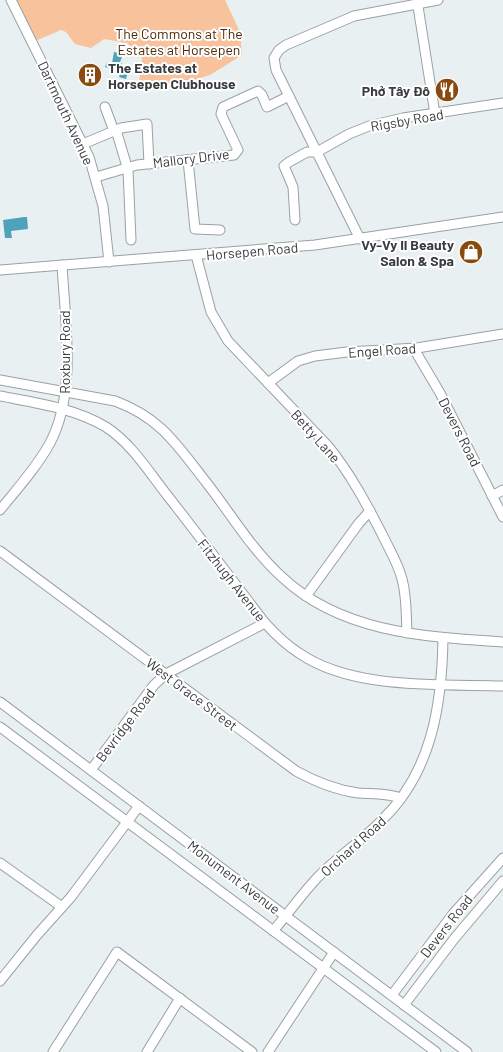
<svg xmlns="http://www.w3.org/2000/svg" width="503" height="1052" viewBox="0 0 503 1052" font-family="Barlow,sans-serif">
<rect width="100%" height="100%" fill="#e9f0f2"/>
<!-- green -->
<path fill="#f7c29c" d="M12,0H225L240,32L242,55L210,75L158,91L139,83L142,58L127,43L104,39L91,48L75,44L66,32L61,30L33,42Z"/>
<!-- water -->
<g fill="#4ea3ba">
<path d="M114,52L123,54L119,65L122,63V66L129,68L126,79L119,77L121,71L105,67L107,62L112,63Z"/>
<path d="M24,217H27L28,229L11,231L12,238H5L3,220Z"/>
</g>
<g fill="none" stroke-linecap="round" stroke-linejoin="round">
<!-- minor casing -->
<g stroke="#9aa1a3" stroke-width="11">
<g id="minor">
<path d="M11,0L89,157L103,206L109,262"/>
<path d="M417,0L435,114"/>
<path d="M105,107L114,131"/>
<path d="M116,130L128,170L131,240"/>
<path d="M83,144L121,128L147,124L149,164"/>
<path d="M188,160L195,229L220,230"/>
<path d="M96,177L137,165L234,155L238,150L221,114L223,107L258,91L262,95L267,107L289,96"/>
<path d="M295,220L293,187L284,166L289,162L307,152H317L349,134L369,126L403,118L503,103"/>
<path d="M360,239L276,70L274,58L279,50L286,45L354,16L438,0"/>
<path d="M196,255L211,312L228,341L328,446C350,473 366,503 382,534C389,549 398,563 402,579C407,597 406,615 407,633"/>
<path d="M0,270L315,245L503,217"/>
<path d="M414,349L440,393L503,517"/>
<path d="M0,380L115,401C161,418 177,445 206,482C231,514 252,550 282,577C341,633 427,637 503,642"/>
<path d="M268,383L298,361L315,356L347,352L417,348L503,334"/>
<path d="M0,396C36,403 74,408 106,427C131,443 149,472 167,495C200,537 232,580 265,623C275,634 286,645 299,653C352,690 440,684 503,686"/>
<path d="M492,496L503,490"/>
<path d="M0,510C17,489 37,467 50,443C77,392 65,321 62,265"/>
<path d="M0,551L296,771C316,782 336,790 358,793C373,794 387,793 401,798"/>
<path d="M306,596L359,523L370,511"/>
<path d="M0,702L467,1052"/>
<path d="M0,727L436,1052"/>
<path d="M91,770L154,685L166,674L265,623"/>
<path d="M0,863L62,907"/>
<path d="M273,931C288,914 301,895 317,878C337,857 362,841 382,820C432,772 442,704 443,638"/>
<path d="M0,981L37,935L71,897L139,806"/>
<path d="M392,995L453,914L503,858"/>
<path d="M404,1005L454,939L503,881"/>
<path d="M53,1052L117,952L252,1052"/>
<path d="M147,1052L180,998"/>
<path d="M268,1052L334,952"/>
</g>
</g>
<!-- minor -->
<use href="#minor" stroke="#fff" stroke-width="9"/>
</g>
<!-- icons -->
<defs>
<g id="building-disc" transform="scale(1.25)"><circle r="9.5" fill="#894a0e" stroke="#fff"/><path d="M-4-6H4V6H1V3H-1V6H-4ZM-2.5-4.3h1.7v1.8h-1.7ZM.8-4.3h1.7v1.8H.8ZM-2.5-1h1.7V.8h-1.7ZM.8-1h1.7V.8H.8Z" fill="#fff"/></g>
<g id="restaurant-disc" transform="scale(1.25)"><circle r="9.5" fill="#894a0e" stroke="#fff"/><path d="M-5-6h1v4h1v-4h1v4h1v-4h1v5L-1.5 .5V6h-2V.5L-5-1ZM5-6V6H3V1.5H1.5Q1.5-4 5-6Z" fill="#fff"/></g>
<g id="shop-disc" transform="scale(1.25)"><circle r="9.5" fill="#894a0e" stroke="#fff"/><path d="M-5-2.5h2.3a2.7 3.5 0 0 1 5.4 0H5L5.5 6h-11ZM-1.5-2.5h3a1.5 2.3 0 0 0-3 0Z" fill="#fff"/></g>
</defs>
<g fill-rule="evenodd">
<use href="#building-disc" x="90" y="75"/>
<use href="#restaurant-disc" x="447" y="90"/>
<use href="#shop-disc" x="471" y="252"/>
</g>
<g text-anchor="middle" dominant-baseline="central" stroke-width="4" stroke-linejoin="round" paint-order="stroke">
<!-- park labels -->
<g font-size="14" fill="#4d2806" stroke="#fff">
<text x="179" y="33">The Commons at The<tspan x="179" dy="16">Estates at Horsepen</tspan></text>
</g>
<!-- poi labels -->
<g font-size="14" font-weight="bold" fill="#393c3d" stroke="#fff" text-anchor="end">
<text x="108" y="67" text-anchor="start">The Estates at<tspan x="108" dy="16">Horsepen Clubhouse</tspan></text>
<text x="430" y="90">Phở Tây Đô</text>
<text x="454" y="244">Vy-Vy II Beauty<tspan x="454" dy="16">Salon &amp; Spa</tspan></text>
</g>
<!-- street labels -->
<g font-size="14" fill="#393c3d" stroke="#fff">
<text transform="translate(66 113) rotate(65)">Dartmouth Avenue</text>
<text transform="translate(407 120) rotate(-10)">Rigsby Road</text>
<text transform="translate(191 158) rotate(-7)">Mallory Drive</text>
<text transform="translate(252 251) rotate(-5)">Horsepen Road</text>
<text transform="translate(382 350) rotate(-4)">Engel Road</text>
<text transform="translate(64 352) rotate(-90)">Roxbury Road</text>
<text transform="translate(460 432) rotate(63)">Devers Road</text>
<text transform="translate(316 436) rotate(48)">Betty Lane</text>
<text transform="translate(232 580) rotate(52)">Fitzhugh Avenue</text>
<text transform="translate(192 694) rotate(37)">West Grace Street</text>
<text transform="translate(125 725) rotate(-53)">Bevridge Road</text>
<text transform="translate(353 846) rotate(-42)">Orchard Road</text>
<text transform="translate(234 877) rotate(37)">Monument Avenue</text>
<text transform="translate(446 926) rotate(-52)">Devers Road</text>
</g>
</g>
</svg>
